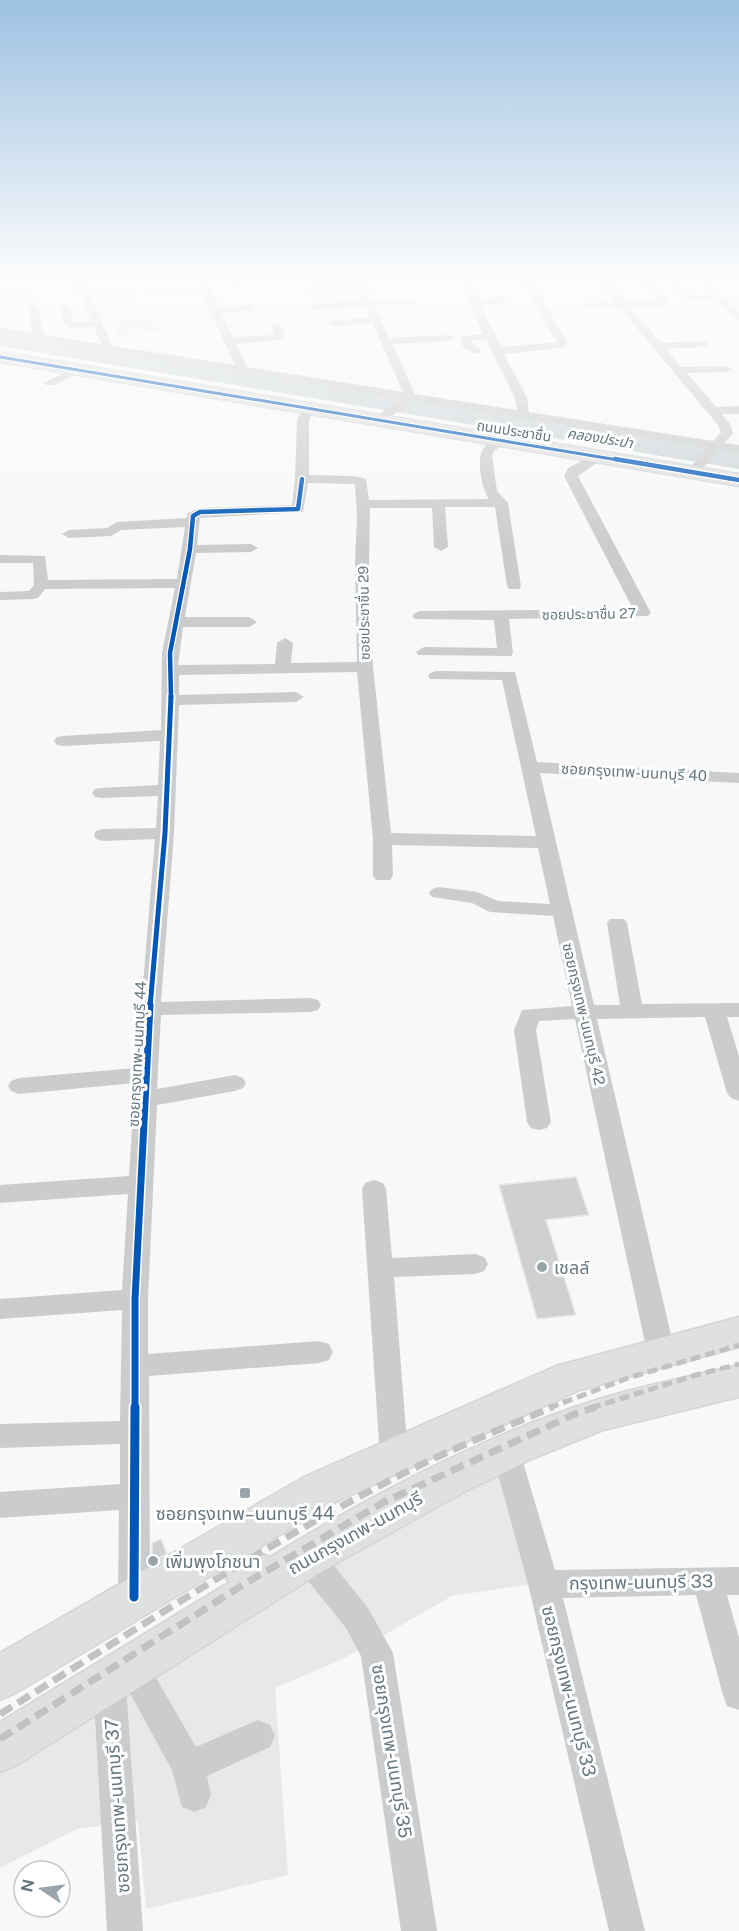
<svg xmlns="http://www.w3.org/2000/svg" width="739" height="1931" viewBox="0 0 739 1931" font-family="'Public Sans','Noto Sans Thai',sans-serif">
<rect width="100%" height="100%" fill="#f8f8f8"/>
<!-- built -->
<path fill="#e7e9e8" d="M505,1471L531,1584L452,1596L341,1660L275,1688L288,1875L146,1909L138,1821L77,1829L0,1868V1770L363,1537Z"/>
<!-- green -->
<g fill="#e8eae5">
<path d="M0,278H30L38,305L0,308Z"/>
<path d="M139,278H191L198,293L146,296Z"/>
<path d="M129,286L137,300L99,303L92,289Z"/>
<path d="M279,306L282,316L229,320L223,310Z"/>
<path d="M154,317L161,332L118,335L111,320Z"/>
</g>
<!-- water -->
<path fill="#cdd5d8" d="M0,333L739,453V469L0,346Z"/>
<!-- building -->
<g fill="#cfd0d1" stroke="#e8e8e8" stroke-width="1.5">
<path d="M576,1177L589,1215L546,1220L576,1315L537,1319L499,1185Z"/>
<path d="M161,1539L167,1554L152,1562V1543Z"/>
</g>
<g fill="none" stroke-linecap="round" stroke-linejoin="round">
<!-- secondary casing -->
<g stroke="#d4d5d6" stroke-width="3">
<g id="secondary">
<path d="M0,352L739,474V486L0,362Z"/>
<path d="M739,1317V1347L580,1390L336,1502L261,1546L260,1553L270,1557C371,1495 480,1437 593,1401C641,1385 690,1377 739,1365V1397L603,1430L534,1458L462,1493L323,1571L17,1765L0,1772V1722L231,1581L227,1580L222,1569L16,1693L0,1700V1653L306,1476L556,1366Z"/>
</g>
</g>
<!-- street -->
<g fill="#cbcccd" fill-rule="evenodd">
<path d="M73,278H83L112,346L235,365L195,278H205L219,307L251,304L256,307L251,310L221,313L233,337L273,335V325L277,324L281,325L285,334L280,340L236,344L247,367L403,392L373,324L333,326L328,323L333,320L370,318L365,307L314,310L309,307L314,304L362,301L357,290L306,292L301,289L306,286L355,284L352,278H362L372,300L412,298L417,301L412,304L375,306L389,338L451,335L456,338L451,341L392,344L415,394L517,410L515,398L486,340L471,341L482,351L477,354L464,348L460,340L463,336L483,334L459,278H469L478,299L507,297L512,300L507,303L481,305L501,347L557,342L520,278H530L567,342L565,347L561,348L504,354L527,398L529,412L713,441L721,433L718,425L620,308H582V304L586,303L615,302L597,281L565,283L560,280L561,278H605L625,301L657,300L636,278H647L670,303L665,306L630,307L661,343L703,341L708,344L703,347L666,349L681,367L726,366L732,369L726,372L687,373L716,407L739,406V414H722L730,424L733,433L725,443L739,445V453L719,450L697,475L692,476L686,472L707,448L414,401L379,424L373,420L375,417L401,399L0,334V328L33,333L28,308L33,305L38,308L44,335L101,344L94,327L70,328L65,325L59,307L64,304L69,307L74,322L91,321Z"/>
<path d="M226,278H236L239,285L230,287Z"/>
<path d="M664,278H675L693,296L710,295L694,278H705L739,312V321L715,300L686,301Z"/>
<path d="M76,367L82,370L80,372L54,385H46L44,383Z"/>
<path d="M312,405L318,409L311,415L309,421V475L354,476L366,479L369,500L489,499C482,491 476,459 483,449C486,443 496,439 503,437L509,441L494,451L492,456L497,491L508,503L521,586L519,589H509L507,586L495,507H445L448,547L441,551L434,547L432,508H370L369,563L373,667L391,833L536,836L502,680L430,679L428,676L430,673L436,671L515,672L537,762L739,773V783L540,773L594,1005H620L607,923L610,919H624L627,923L642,1004L739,1003V1017H727L739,1056V1101L731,1098L727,1093L705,1017L597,1019L675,1352L671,1360L661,1363L651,1360L647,1352L575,1019L539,1021L536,1030L551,1122L547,1128L539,1130L531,1128L527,1122L514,1030L522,1010L572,1006L553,916L490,912L472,903L432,897L429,893L432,889L439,887L477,892L498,901L550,904L538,848L392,845L393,876L390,880H376L373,876V839L357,672L179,675V695L296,692L304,697L296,702L179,705L174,833L161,1002L310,998L318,1000L321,1005L318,1010L310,1012L161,1015L157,1089L235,1075L243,1078L246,1083L243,1088L235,1091L157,1105L148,1299V1354L319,1341L329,1344L333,1352L329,1360L319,1363L149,1376L150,1597L145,1607L134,1611L123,1607L118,1597L119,1510L0,1518V1492L120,1484V1444L0,1448V1424L120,1421L122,1310L0,1319V1299L122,1290L128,1194L0,1203V1185L129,1176L135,1083L19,1094L11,1091L8,1086L11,1081L19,1078L136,1068L155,839L103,841L96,839L94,835L96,831L103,829L156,828L158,796L101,798L95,797L92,793L95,789L101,788L158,785L160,741L63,746L57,745L54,741L57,737L63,736L161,730L162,653L175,588L45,589L38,598L33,599L0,600V592L29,591L34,585L33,563H0V555L45,556L48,580L177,579L185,527L121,530L111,536L69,538L62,534L69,530L107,528L117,522L186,518L188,513L200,508L292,505L295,479L297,421L302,410ZM308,483L355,484L357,517L355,563L357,662L291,663L293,643L285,638L277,643L275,664L178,665L183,627H249L257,622L249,617H185L196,553L251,552L258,548L251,544L197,545L200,518L303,512Z"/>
<path d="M597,453L601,454L603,457L601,460L578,476L651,613L648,616L509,619L513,653L511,656L418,655L416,652L424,647L497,648L494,620L415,619L412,616L415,613L420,611L633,609L564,476L568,468Z"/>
<path d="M374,1180L383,1183L386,1189L392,1258L475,1254L484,1257L488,1264L484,1271L475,1274L394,1277L408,1456L404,1465L394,1468L384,1465L380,1456L362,1189L365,1183Z"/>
<path d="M506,1440L516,1444L520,1452L555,1570L739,1567V1595H727L739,1638V1710L727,1706L723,1695L696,1595L563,1598L645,1931H609L528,1584L492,1452L496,1444Z"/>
<path d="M308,1544L319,1547L368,1608L393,1653L437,1931H401L361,1656L346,1628L297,1567L293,1557L297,1547Z"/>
<path d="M132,1651L143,1655L196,1747L258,1720L270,1725L275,1736L270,1747L207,1776L211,1795L206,1807L194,1812L182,1807L172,1770L126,1686L143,1931H107L93,1681L97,1670L109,1666L117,1669L116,1666L121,1655Z"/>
</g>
<!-- secondary -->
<use href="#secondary" fill="#dfe0e0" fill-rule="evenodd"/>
<!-- rail-far1 -->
<g stroke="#c0c2c3" stroke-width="5" stroke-dasharray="10 5" stroke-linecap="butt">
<path d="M549,1408L628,1378L739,1345"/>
<path d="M591,1408L696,1375L739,1364"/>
</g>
<!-- rail -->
<g stroke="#c0c2c3" stroke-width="7" stroke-dasharray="14 7" stroke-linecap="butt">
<path d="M0,1714C126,1636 251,1553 383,1484C437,1455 495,1431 553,1407"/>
<path d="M0,1739L246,1583L384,1502L577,1413L596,1407"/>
</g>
<!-- cycleway-far4 casing -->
<g stroke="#fff" stroke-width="5">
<path id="cycleway-far4" d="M0,357L624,461"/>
</g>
<!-- cycleway-far3 casing -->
<g stroke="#fff" stroke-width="7">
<g id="cycleway-far3">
<path d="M615,459L739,480"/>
<path d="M171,698L170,653L190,549L193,516L200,512L298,509L302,479"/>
</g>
</g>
<!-- cycleway-far2 casing -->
<g stroke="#fff" stroke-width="9">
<path id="cycleway-far2" d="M150,1007L165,833L171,696"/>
</g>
<!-- cycleway-far1 casing -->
<g stroke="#fff" stroke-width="10">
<path id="cycleway-far1" d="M135,1408V1299L150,1005"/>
</g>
<!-- cycleway casing -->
<g stroke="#fff" stroke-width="13">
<path id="cycleway" d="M134,1597L135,1407"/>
</g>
<!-- cycleway-far4 -->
<use href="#cycleway-far4" stroke="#0057b8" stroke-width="3"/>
<!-- cycleway-far3 -->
<use href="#cycleway-far3" stroke="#0057b8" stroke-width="4.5"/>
<!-- cycleway-far2 -->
<use href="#cycleway-far2" stroke="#0057b8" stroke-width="5"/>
<!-- cycleway-far1 -->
<use href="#cycleway-far1" stroke="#0057b8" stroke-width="7"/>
<!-- cycleway -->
<use href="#cycleway" stroke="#0057b8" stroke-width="9"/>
</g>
<!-- sky -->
<linearGradient id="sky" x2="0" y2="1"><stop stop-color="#9dc1e2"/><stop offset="0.51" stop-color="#fcfcfc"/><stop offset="1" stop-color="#fcfcfc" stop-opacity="0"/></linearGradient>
<rect width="739" height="548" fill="url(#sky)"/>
<!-- markers -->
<g fill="#99a4aa" stroke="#fff" stroke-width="2">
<circle cx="542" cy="1267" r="6"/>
<rect x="239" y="1487" width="12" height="12" rx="3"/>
<circle cx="153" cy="1561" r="6"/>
</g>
<g text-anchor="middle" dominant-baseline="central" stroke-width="6" stroke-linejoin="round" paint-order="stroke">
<!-- far-street labels -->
<g font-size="14" fill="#667780" stroke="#fff">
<text transform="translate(514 431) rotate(9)">ถนนประชาชื่น</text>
<text transform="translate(364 613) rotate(-91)">ซอยประชาชื่น 29</text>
<text transform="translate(589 614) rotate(-1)">ซอยประชาชื่น 27</text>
</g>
<!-- far-water labels -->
<g font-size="14" font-style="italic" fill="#60767a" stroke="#fff">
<text transform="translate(600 438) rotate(9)">คลองประปา</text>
</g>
<!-- street labels -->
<g font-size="15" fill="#667780" stroke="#fff">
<text transform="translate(634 772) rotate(3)">ซอยกรุงเทพ-นนทบุรี 40</text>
<text transform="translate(584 1014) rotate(77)">ซอยกรุงเทพ-นนทบุรี 42</text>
<text transform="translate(137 1054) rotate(-87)">ซอยกรุงเทพ-นนทบุรี 44</text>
</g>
<!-- near-poi labels -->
<g font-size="18" fill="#667780" stroke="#fff" text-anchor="start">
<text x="554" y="1267">เชลล์</text>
<text x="245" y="1513" text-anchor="middle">ซอยกรุงเทพ–นนทบุรี 44</text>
<text x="165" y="1561">เพิ่มพุงโภชนา</text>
</g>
<!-- near-street labels -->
<g font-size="18" fill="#667780" stroke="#fff">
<text transform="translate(355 1533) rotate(-29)">ถนนกรุงเทพ-นนทบุรี</text>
<text transform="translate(641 1582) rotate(-1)">กรุงเทพ-นนทบุรี 33</text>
<text transform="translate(569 1691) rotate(76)">ซอยกรุงเทพ-นนทบุรี 33</text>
<text transform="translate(392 1751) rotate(81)">ซอยกรุงเทพ-นนทบุรี 35</text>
<text transform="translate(117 1806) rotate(-94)">ซอยกรุงเทพ-นนทบุรี 37</text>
</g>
</g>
<!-- north arrow -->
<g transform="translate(42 1889) rotate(283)"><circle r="28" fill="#ffffff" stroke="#c2c9cc" stroke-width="1.5"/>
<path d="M0-4.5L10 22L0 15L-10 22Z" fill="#99a4aa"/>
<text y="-9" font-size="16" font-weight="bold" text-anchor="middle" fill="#667780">N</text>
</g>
</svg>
